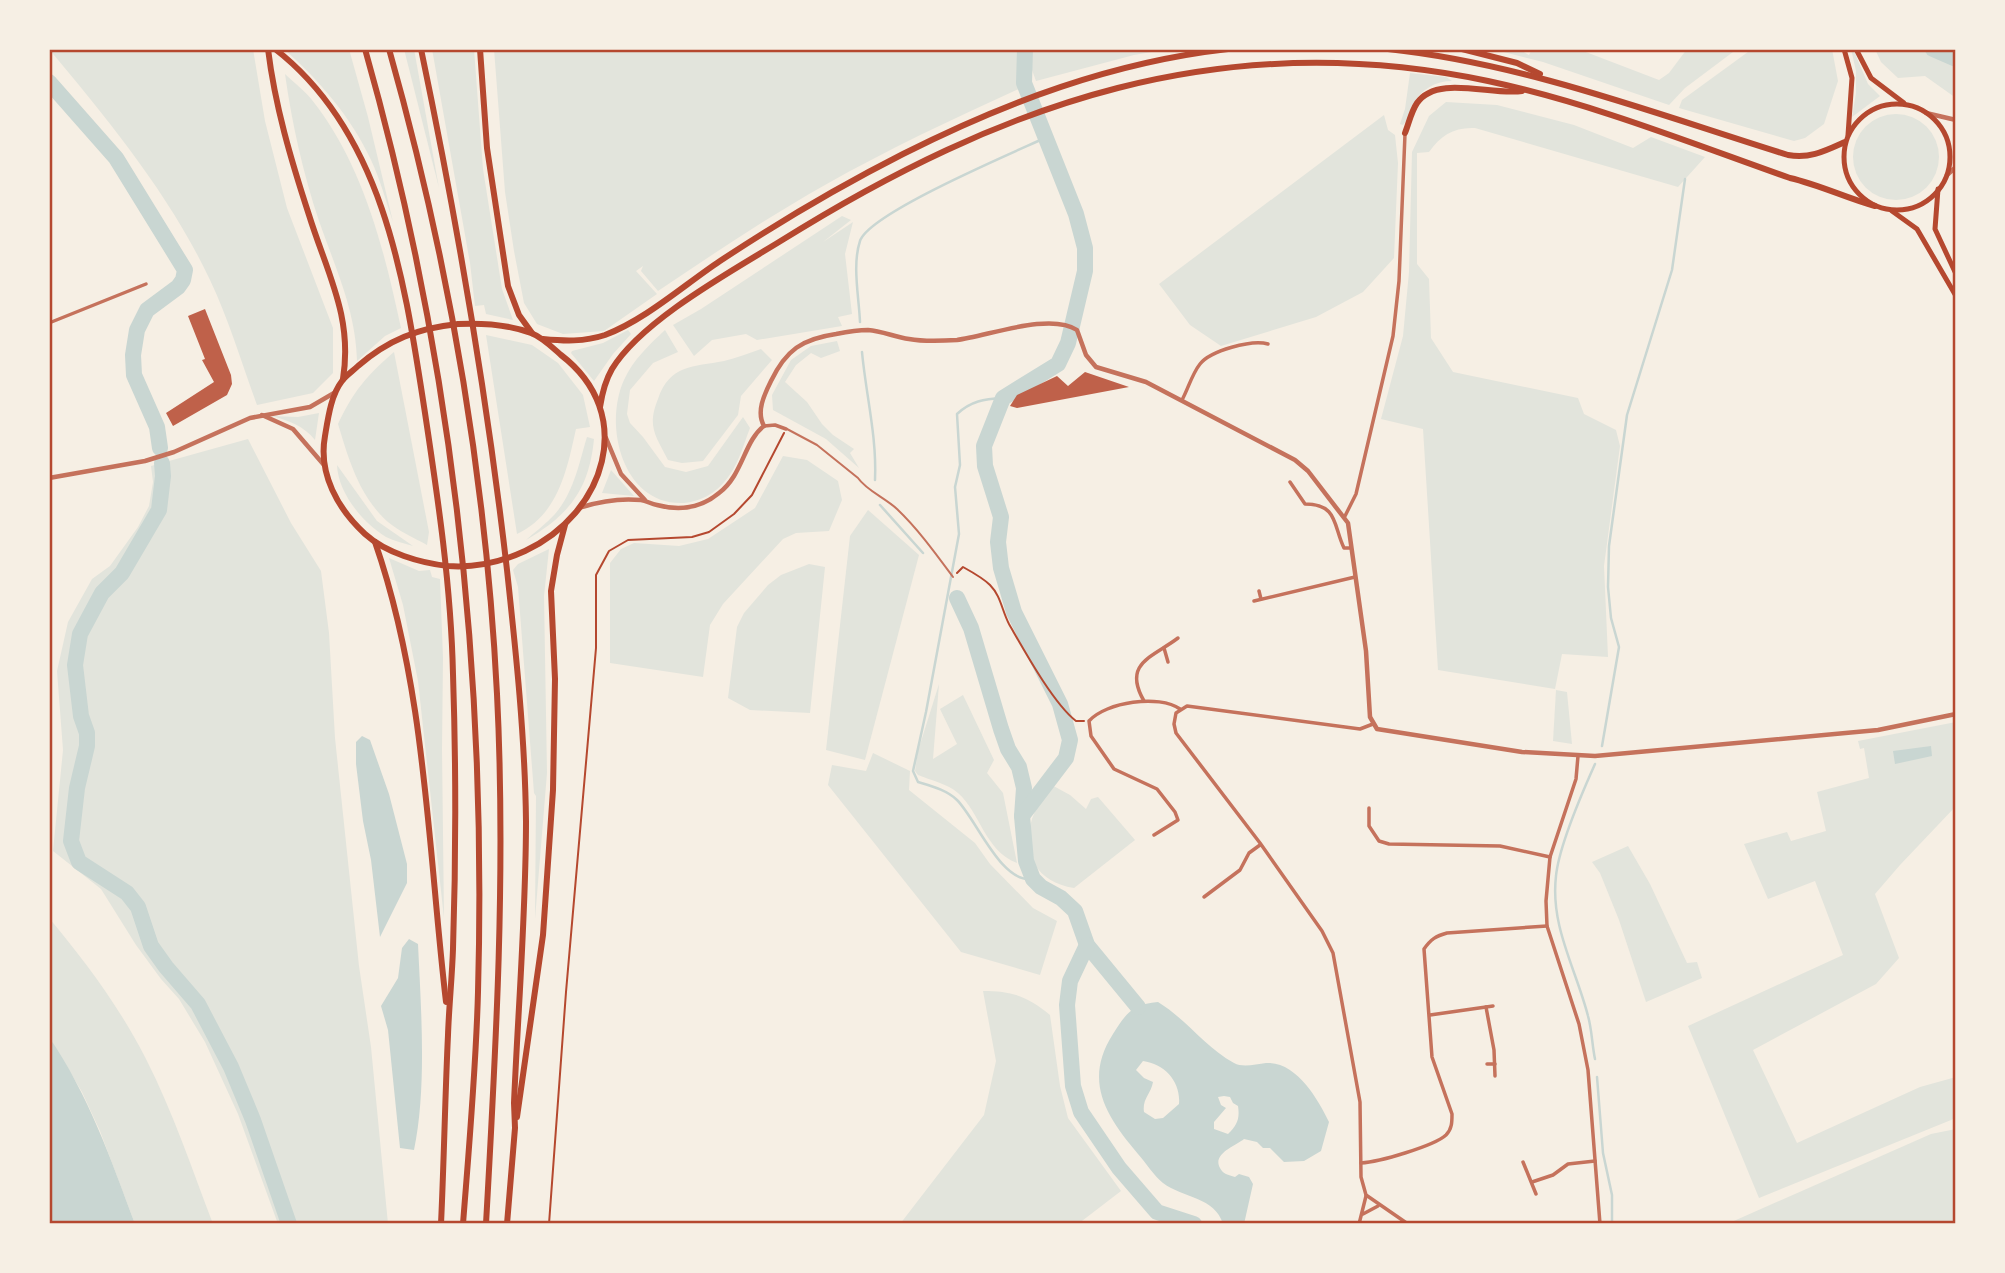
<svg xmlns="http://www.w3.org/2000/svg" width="2005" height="1273" viewBox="0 0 2005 1273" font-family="Raleway,sans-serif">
<rect width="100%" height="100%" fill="#f6efe4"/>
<!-- green -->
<g fill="#e2e4dc">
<path d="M49,49H253L265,121L287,208L333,328V373L313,393L257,405C242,364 229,320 210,280C170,195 109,121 49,49Z"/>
<path d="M284,49H349L368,117L393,222C386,201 380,179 371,160C352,118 318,79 284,49Z"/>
<path d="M404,49H414L439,188Z"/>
<path d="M432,49H474L483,169L502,289L513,320L486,314L484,305L475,306L470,263Z"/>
<path d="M494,49H1018L1021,88C955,118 889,149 825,185C768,217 713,254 658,291L641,271L643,266L636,271L657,294L604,331L563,334L537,324L524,303L514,251L505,192Z"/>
<path d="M1028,49H1169L1134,55L1036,81L1028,59Z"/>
<path d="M1492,49H1518L1529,55L1532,49H1578L1659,80L1669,73L1687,49H1737L1685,88L1669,105L1543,62Z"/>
<path d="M1752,49H1832L1838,81L1824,124L1805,138L1794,141L1679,108L1682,100Z"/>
<path d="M1851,49H1853L1868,84L1880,96L1852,117L1856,93V71Z"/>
<path d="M1875,49H1920L1956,64V98L1925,76L1898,78L1881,62Z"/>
<path d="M1410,73L1446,77L1452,81C1436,81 1421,89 1413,104C1409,112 1409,119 1403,125L1400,124L1405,109Z"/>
<path d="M285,74C293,82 304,90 312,100C363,164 384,249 401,328L385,336L357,361C356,311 335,267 319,221C303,173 292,124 285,74Z"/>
<path d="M1446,102L1497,105L1574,125L1633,148L1651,137L1705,157L1678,187L1475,128C1454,127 1441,135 1429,152L1417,153V264L1429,279L1431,338L1453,372L1578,398L1584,414L1616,430L1620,446L1604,566L1608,657L1562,654L1555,689L1438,670L1423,429L1381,419L1403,336L1409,272L1412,152L1429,116Z"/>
<circle cx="1896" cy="157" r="43"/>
<path d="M1384,115L1388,130L1395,135L1398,163L1394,258L1363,292L1316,317L1221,346L1190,325L1159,284Z"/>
<path d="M842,216L851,220L823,242L853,222L845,254L852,314L838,317L842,326L757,340L746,334L712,340L694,356L673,325L701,309Z"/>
<path d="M628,330L631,334L613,354L594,381L571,353L572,351L603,343Z"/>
<path d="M665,330L678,352L653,363L630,390L627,414L630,423L643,437L665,467L686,472L708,466L743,417L750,428C743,446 738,466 725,481C716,493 699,502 684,503C623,506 603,426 624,380C633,360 649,345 665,330Z"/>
<path d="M486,335L532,345L558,363L583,395L590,427L576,429C567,470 558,515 517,534Z"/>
<path d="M837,341L840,351L821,358L811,353L796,365L785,382L807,402L822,424L833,435L854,449L850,453L859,468L826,439L773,410L772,395L791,360L811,346Z"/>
<path d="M761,349L772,360L741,396L738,415L703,461L682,463L668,460C655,435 647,426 658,399C670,364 693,367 724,361C736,358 749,353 761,349Z"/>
<path d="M394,352L429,532L427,545C414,538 399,531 388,522C359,496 349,460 338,424C353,392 367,375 394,352Z"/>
<path d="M319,413L315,440C304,426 288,420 271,416L298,417Z"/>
<path d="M587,437L594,439C589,490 569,515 526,540C535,532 547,523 555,514C574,492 579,463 587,437Z"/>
<path d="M248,439L291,523L321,571L329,633L335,738L359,966L371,1047L388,1224H278L238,1114L205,1042L179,999L161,979L136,945L101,889L53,851L63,750L57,671L68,622L92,579L110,566L138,527L149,506L153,482L151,466Z"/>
<path d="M783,456L807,460L838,481L842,500L829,531L796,533L783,539L723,604L710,625L703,677L610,663V563L621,549L634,543L679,546L708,539L755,508Z"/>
<path d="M337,465L377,521L413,546C404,543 394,541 386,537C363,523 338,493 337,465Z"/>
<path d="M611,470L634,496L602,493Z"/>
<path d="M868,510L919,555L865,760L826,750L850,536Z"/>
<path d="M549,549L544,596L547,773L535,919L536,796L534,793L518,587L513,570L518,564Z"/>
<path d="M389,558L419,571L430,570L432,577L440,579L443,658L442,749L444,918L418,681L403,605Z"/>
<path d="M809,564L825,567L810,713L750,710L728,698L737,627L744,613L768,585L781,575Z"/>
<path d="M939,684L933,759L957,744L940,709L963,695L994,760L987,773L1003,793L1017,863C985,851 980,812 958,793C948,784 930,780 918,775L915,771L918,751Z"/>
<path d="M1556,690L1567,692L1572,744L1553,741Z"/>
<path d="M1956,722V806L1900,865L1875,894L1899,958L1876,984L1753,1050L1797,1143L1920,1087L1956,1077V1118L1759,1198L1688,1026L1843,955L1815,881L1768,899L1744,844L1787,832L1791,841L1826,831L1817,792L1869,778L1864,748L1860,749L1858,741Z"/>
<path d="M873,753L910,771L909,790L975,843L990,864L1033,908L1057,921L1040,975L961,952L828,785L832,765L866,771Z"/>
<path d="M1048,783L1070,795L1086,809L1091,799L1098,797L1135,840L1074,888C1037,882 1021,855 1032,819C1036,807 1043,795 1048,783Z"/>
<path d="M1628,846L1650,884L1687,963L1697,962L1702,978L1646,1002L1619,920L1600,873L1592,862Z"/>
<path d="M49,918C86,962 120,1008 146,1059C173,1112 192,1169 213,1224H135L100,1131L82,1092L49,1037Z"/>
<path d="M983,991C1012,991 1027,996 1050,1015L1060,1086L1068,1118L1121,1191L1078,1224H900L984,1115L996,1061Z"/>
<path d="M1956,1129V1224H1727L1931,1134Z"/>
</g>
<!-- water -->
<g fill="#c9d6d2" fill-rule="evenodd">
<path d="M362,736L370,740L389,794L407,864V883L380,937L371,860L363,821L356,764V742Z"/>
<path d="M1931,746L1932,756L1895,764L1893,751Z"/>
<path d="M409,939L418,944C421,1008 427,1089 414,1150L400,1148L388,1030L381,1006L398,978L402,948Z"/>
<path d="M1158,1002C1186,1019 1205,1047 1234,1063C1243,1068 1256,1064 1266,1063C1296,1061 1318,1099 1329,1122L1321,1151L1304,1161L1284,1162L1270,1148H1263L1257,1142L1244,1139C1235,1146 1212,1154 1220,1168C1223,1174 1228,1175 1235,1177L1239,1174L1249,1177L1253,1184L1244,1224H1223C1215,1197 1183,1198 1163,1183C1154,1176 1146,1163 1138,1154C1106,1116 1083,1081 1113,1034C1126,1013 1133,1004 1158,1002ZM1143,1061C1165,1064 1181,1082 1179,1104L1163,1118L1155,1119L1144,1112C1142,1099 1151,1094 1153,1082L1144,1078L1136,1070ZM1224,1096L1230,1097L1233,1103L1238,1106C1240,1119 1237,1125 1228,1134L1214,1129V1122L1226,1108L1221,1105L1218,1097Z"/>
<path d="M49,1037C88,1094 111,1159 135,1224H49Z"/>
</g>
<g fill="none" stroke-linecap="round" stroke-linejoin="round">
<!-- stream -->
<g stroke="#c9d6d2" stroke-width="2.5">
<path d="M860,322C859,297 852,265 860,241C869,213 1015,152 1047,137"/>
<path d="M862,352C866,395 877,437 875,480"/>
<path d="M1003,398C984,399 971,401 957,414L960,465L955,487L959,534L926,712L913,771L918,782C931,786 947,790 957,800C977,820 1001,884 1033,879"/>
<path d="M880,505L923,553"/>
<path d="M1602,746L1619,647L1611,618L1608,587L1609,546L1627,415L1672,270L1685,179"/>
<path d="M1595,1059C1592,1045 1592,1030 1588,1016C1576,969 1550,926 1556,876C1559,845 1582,793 1595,764"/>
<path d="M1597,1077L1603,1153L1612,1195V1224"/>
</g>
<!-- river -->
<g stroke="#c9d6d2" stroke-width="16">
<path d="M1933,49L1956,59"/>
<path d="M49,82L116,158L185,270L183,280L178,287L147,310L137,330L133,355L134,375L157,427L160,448"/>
<path d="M162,463L163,476L159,510L122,573L102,593L80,634L75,665L81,716L87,733V746L77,788L71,841L79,862L127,893L138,907L151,946L166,967L198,1004L231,1067L253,1120L289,1224"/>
<path d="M957,598L971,628L1001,729L1008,749L1019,767L1024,788L1022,816L1026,861L1033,879L1041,887L1061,898L1075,911L1087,945L1138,1007"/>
<path d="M1022,816L1066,758L1070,740L1060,704L1014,612L1001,568L998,542L1001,517L985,466L984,446L1003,398L1058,364L1068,343L1085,271V248L1076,214L1024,83L1025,49"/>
<path d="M1087,945L1070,981L1067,1005L1073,1086L1081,1112L1119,1168L1157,1212L1194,1224"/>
</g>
</g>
<!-- building -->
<g fill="#bf614a">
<path d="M205,309L231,375L232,384L227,395L173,426L166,413L214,382L202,360L205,359L188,316Z"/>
<path d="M1085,372L1129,387L1017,408L1010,406L1017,395L1057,376L1068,386Z"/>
</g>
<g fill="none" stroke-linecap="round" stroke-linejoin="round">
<!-- path -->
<g stroke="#b5482f" stroke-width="2">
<path d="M957,573L963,567C972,572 983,578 990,585C1001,596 1002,611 1009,624C1024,650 1053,703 1076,721H1084"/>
<path d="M549,1224L566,992L596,648V575L609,551L628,540L692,537L709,532L734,514L752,495L784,433"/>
</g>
<!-- service -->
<path stroke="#c5725c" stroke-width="2" d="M787,429L817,445L858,478C866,490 885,498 897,509C918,529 936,554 953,577"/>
<!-- minor -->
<g stroke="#c5725c" stroke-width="3.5">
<path d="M49,323L146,284"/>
<path d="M1182,400C1188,389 1192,374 1200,364C1210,351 1252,339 1268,344"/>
<path d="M764,426L775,425L786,429"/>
<path d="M1290,482L1305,504C1338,504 1333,525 1344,548H1351"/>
<path d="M1345,516L1356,494L1393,336L1399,281L1405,134"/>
<path d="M1259,591L1261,599"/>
<path d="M1254,601L1355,577"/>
<path d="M1164,648L1168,662"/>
<path d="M1144,701C1122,663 1153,657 1178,638"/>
<path d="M1373,724L1360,729L1187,706L1176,713L1174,724L1176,733L1260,843L1322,931L1333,953L1360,1102L1361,1177L1366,1195L1408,1224"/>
<path d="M1578,756L1576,779L1550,857L1546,901L1547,926L1579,1024L1588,1070L1600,1224"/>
<path d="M1369,808V826L1379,841L1389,844L1500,846L1550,857"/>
<path d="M1154,835L1178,820L1175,812L1157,789L1114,769L1091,736L1089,721C1106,702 1159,694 1180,709"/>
<path d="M1204,897L1240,870L1249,853L1260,845"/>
<path d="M1486,1007L1494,1050L1495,1076"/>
<path d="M1430,1015L1493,1006"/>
<path d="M1487,1064H1495"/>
<path d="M1523,1162L1536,1194"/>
<path d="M1361,1163C1379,1162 1434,1146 1446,1135C1452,1129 1452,1122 1452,1114L1432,1057L1424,949C1431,939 1436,936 1447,933L1547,926"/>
<path d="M1532,1182L1553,1175L1568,1164L1595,1161"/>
<path d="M1363,1214L1378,1206"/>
<path d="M1359,1224L1366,1196"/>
</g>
<!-- tertiary -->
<g stroke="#c5725c" stroke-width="4.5">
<path d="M1926,113L1956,120"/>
<path d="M1947,175L1956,167"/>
<path d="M262,415L293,429L324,465"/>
<path d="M606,438L621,474L645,500"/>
<path d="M49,478L145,461L174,452L250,418L310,407L334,393"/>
<path d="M582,507C601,501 621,498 641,500C647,501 651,504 657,505C679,511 701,508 719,493C743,475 744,441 764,426C756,412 764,395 771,381C786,350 802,339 836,334C846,332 857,330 868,330C882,331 895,337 909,339C925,342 941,341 957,340C988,336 1050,312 1077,330L1086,355L1096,367L1146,382L1295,460L1308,471L1348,523L1366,651L1370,717L1377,729L1522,752L1595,756L1878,730L1956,714"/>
</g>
<!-- primary -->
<g stroke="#b5482f" stroke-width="5">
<path d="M1844,49L1852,78L1848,135"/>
<path d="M1856,49L1871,78L1904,103"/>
<circle cx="1897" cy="157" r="53"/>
<path d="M1938,189L1935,229L1956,274"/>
<path d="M1892,211L1917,229L1956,296"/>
</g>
<!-- trunk -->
<g stroke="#b5482f" stroke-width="6">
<path d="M1388,49C1526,64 1656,114 1788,155C1810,159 1825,151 1845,142"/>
<path d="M1462,49L1517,63L1540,74"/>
<path d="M1405,133C1409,123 1411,112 1417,103C1437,74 1492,96 1522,91"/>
<path d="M458,324C481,323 510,325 531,333C542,337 552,347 561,355C638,414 605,514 525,551C501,562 475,568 448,566C420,563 386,553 365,534C338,509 318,474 325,436C328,418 331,395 342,381C346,375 353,371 358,366C388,340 418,328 458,324Z"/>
<path d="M543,339C564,341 584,342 605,335C645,320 684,285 720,261C779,222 840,186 903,154C1006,102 1113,62 1228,49"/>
<path d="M600,407C602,394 605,381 612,369C641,321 730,272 779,242C1003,102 1222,25 1488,81C1591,103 1691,143 1790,178C1820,185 1846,198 1875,206"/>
</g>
<!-- motorway -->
<g stroke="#b5482f" stroke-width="6">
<path d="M268,49C275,106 291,160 309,215C327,273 353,317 343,379"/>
<path d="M275,49C385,134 405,284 425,413C438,499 451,586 453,674C456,765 456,858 453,949C452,978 449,1006 448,1035C445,1098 444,1161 441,1224"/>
<path d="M365,49C452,356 487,673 478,992C476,1069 469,1147 463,1224"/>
<path d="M389,49C448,258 486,477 497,694C506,871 496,1047 486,1224"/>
<path d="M421,49C457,221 487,396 507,570C516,653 525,737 526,821C526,915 518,1009 514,1103L515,1128L507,1224"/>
<path d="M480,49L487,148L508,286L519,315L532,333"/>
<path d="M375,542C426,689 428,849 446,1002"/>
<path d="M517,1117L543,935L553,790L555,679L551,591L557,555L565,525"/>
</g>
</g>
<!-- border -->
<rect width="2005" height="1273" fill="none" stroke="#f6efe4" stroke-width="102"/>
<rect x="51" y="51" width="1903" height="1171" fill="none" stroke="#b5482f" stroke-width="2.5"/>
</svg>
